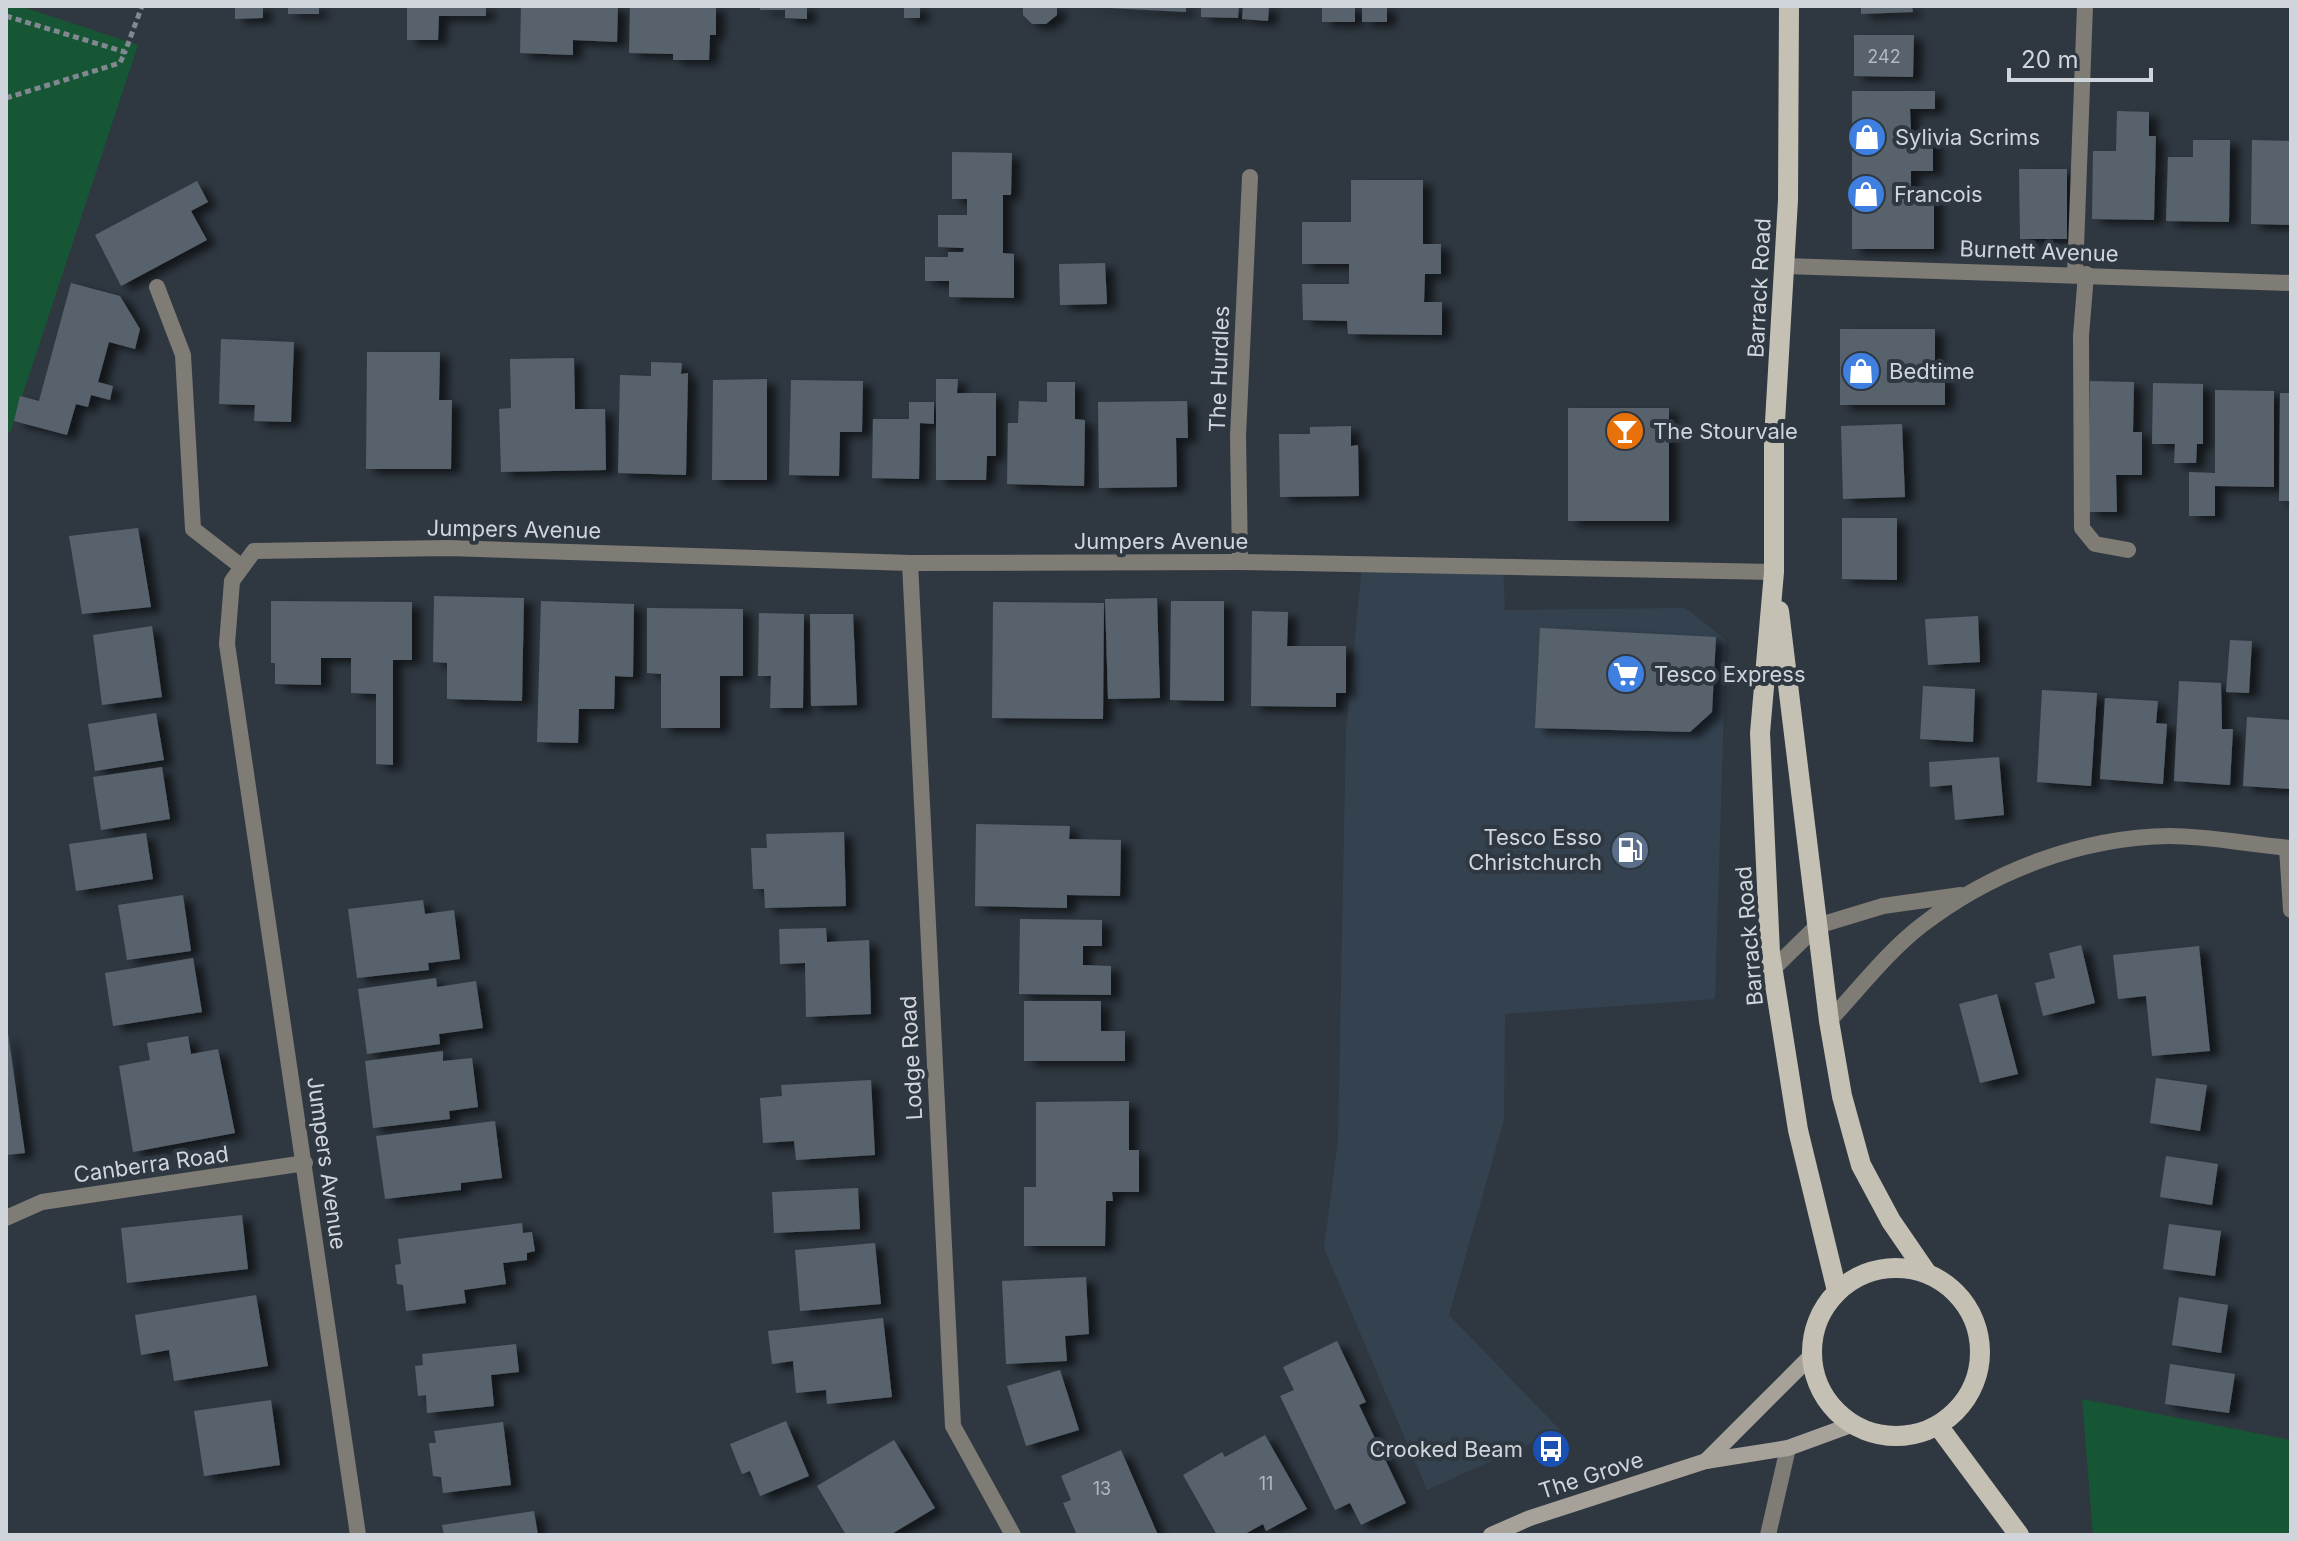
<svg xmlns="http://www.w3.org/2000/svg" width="2297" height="1541" viewBox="0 0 2297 1541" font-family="Inter,sans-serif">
<defs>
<filter id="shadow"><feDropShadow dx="9" dy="5" stdDeviation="4" flood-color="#0009"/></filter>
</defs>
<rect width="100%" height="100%" fill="#2f3841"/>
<!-- built -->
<path fill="#344250" d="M1503,565L1505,610L1685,608L1726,640L1715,999L1505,1014L1504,1119L1449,1315L1560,1430L1427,1490L1324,1248L1338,1140L1346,730L1362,566Z"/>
<!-- green -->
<g fill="#165634">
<path d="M6,6H20L138,45L10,433L6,432Z"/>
<path d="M2082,1399L2291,1440V1535H2093Z"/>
</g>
<!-- building -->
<g fill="#58626c" filter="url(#shadow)">
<path d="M235,6H263V18L235,19Z"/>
<rect x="288" y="6" width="31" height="8"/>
<path d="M407,6H486V16H439L438,40H407Z"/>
<path d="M521,6H618L617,42L573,40V55L520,53Z"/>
<path d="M630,6H716V35H710L709,60H673V54L629,53Z"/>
<path d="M760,6H807V19L785,18V10H760Z"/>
<rect x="904" y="6" width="16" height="12"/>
<path d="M1023,6H1057V15L1046,24H1032L1023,15Z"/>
<path d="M1071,6H1186V12Z"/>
<path d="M1201,6H1239L1238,18L1201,17Z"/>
<path d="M1243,6H1269L1268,21L1242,19Z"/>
<rect x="1322" y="6" width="33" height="16"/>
<rect x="1362" y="6" width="25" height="16"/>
<path d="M1861,6H1912L1913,12L1861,14Z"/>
<path d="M1854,35H1914L1913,77L1854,76Z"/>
<path d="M1852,91H1935V109H1910L1911,131H1933V171H1911V196H1934V249H1852Z"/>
<path d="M2117,111L2149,112V136H2156L2154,220L2092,219L2093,151H2116Z"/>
<path d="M2193,140H2230L2229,222L2166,221L2168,157H2193Z"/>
<path d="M2252,140L2291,141V225L2251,224Z"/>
<path d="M952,152L1012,153L1011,195H1003V253L1014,254V298L949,297V281H925V257H948V252H963L964,248L938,247V215H967V199H952Z"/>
<path d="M2019,169H2067V239H2020Z"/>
<path d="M1351,180H1423V244H1441V274H1425L1424,302H1442V335L1348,334L1347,321L1303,320L1302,284H1349V264H1302V222H1351Z"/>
<path d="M197,181L208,202L191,211L207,240L121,286L95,235Z"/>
<path d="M1105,263L1107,304L1060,305L1059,264Z"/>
<path d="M71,283L120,296L140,329L135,349L109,342L98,382L113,386L110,400L91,395L88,407L76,404L67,435L14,421L20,396L39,401Z"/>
<path d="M1840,329H1935V377H1945V405H1840Z"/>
<path d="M221,339L294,342L291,422L254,421L255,405L219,404Z"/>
<path d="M367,352H440L439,400H452L451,469H366Z"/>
<path d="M574,358L575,409H605L606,470L501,472L499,409L511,408L510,359Z"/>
<path d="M651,362L682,363L681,374L688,373L686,475L618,473L620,375L651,376Z"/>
<path d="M767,379V480H712L713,380Z"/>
<path d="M936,379H958L957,393H996V456H987L986,480H936Z"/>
<path d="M791,380L863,381L862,432H840L839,476L789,475Z"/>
<path d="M2090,381L2134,382L2133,432H2142V475H2116L2117,512H2088Z"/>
<path d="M1047,382H1075V419L1085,420L1084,486L1007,484L1008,423H1018L1019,401L1047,402Z"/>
<path d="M2153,383L2203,384V444H2197L2196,463H2174L2175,444H2152Z"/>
<path d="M2215,390L2274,391V487L2215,486V516H2189V472L2215,473Z"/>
<path d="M2280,393H2291V501H2279Z"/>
<path d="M1187,401L1188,438H1176L1177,487L1099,488L1098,402Z"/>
<path d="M909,402H934V424L920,423L919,479L872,478L873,419H909Z"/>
<rect x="1568" y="408" width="101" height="113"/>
<path d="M1902,424L1905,497L1843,499L1841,426Z"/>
<path d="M1351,426V446L1358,445L1359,496L1280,497L1279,434H1310V427Z"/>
<path d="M1842,518H1897V580L1842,579Z"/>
<path d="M138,528L151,607L82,614L69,536Z"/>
<path d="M434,596L524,598L522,701L447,699V663L433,662Z"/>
<path d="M1157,598L1160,698L1108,699L1105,599Z"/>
<path d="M271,601L412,602V660H393V765L376,764V694L351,693V658H321V685L275,684V663H271Z"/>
<path d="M541,601L634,604L633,677L615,676L614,709H579L578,743L537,742Z"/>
<path d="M1171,601H1224V701L1170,700Z"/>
<path d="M993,602L1104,603L1103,719L992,718Z"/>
<path d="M647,608L743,609V676H720V728H661V674L647,673Z"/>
<path d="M1252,611L1288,612L1287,646H1346V693H1336V707L1251,706Z"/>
<path d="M759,613L804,614L803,708H770L771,676H758Z"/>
<path d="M810,614H853L857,705L811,706Z"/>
<path d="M1978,616L1980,662L1928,665L1925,619Z"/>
<path d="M152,626L162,697L102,705L93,635Z"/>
<path d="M1540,628L1716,637L1712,712L1690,732L1535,728Z"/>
<path d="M2230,640L2252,641L2249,693L2226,692Z"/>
<path d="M2179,681L2221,683L2222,729H2233L2230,785L2174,781Z"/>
<path d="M1923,686L1975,689L1973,742L1920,739Z"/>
<path d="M2042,690L2097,693L2091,786L2037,782Z"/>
<path d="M2105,698L2158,701L2156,723L2167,724L2163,784L2100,779Z"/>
<path d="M156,713L164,760L95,771L88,724Z"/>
<path d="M2247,717L2291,720V789L2243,786Z"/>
<path d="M1999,757L2004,815L1955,820L1952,785L1930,787L1929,762Z"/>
<path d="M162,767L170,819L101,830L93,777Z"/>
<path d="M976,824L1070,826L1069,839L1121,840L1120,896L1067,895V908L975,906Z"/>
<path d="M844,832L846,906L765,908L764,889H753L751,848H767L766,834Z"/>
<path d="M146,833L153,879L76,891L69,844Z"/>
<path d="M183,895L191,951L127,960L118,905Z"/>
<path d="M423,900L425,914L454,910L460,959L428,963L429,970L357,978L348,909Z"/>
<path d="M1020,919L1102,920V946H1083V965L1111,966V995L1019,994Z"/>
<path d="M826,928L827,942L869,940L871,1014L806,1017L805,963L780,964L779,929Z"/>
<path d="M2081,945L2095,1003L2043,1016L2035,983L2055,978L2049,953Z"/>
<path d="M2199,946L2210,1051L2152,1056L2146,996L2118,999L2113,955Z"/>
<path d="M193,958L202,1012L113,1026L105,973Z"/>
<path d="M436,978L437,987L476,981L483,1028L439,1034L440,1044L367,1054L358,989Z"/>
<path d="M1997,994L2018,1074L1980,1083L1959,1004Z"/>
<path d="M1024,1001H1101V1031H1125V1061H1024Z"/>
<path d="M8,1033L25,1153L6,1155V1034Z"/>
<path d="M188,1036L191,1054L218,1049L235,1133L133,1152L119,1066L150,1060L147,1043Z"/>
<path d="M443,1051V1061L472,1058L478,1107L449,1111L450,1119L373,1128L365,1061Z"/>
<path d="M2156,1078L2207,1085L2200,1131L2150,1123Z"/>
<path d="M871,1080L875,1155L796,1160L794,1141L763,1143L760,1098L782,1096L781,1085Z"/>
<path d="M1129,1101V1150H1139V1192H1112L1113,1201H1106L1105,1246H1024V1187H1036V1102Z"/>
<path d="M495,1121L502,1178L461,1183V1190L385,1199L376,1136Z"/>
<path d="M2166,1156L2218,1164L2212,1205L2160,1197Z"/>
<path d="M858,1188L860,1229L774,1233L772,1192Z"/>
<path d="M242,1215L248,1269L127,1283L121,1228Z"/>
<path d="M522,1223L523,1233L532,1232L535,1251L527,1253V1260L503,1263L506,1284L464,1290L466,1303L406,1311L403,1285L397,1284L395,1265L401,1264L398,1239Z"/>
<path d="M2169,1224L2221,1231L2215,1276L2163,1269Z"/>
<path d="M875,1243L881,1304L800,1311L795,1250Z"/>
<path d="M1086,1277L1089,1334L1065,1336L1067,1361L1006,1364L1002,1281Z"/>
<path d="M256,1295L268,1366L174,1381L169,1350L141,1355L135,1315Z"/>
<path d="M2179,1297L2228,1305L2221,1353L2172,1345Z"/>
<path d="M883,1318L892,1397L827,1404L826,1390L796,1393L793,1361L772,1364L768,1331Z"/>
<path d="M1337,1341L1366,1402L1359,1405L1406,1503L1361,1525L1350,1503L1335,1510L1280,1396L1294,1390L1283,1367Z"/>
<path d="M516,1344L519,1372L491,1375L494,1406L427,1413L426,1395L418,1396L415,1366L423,1365L422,1354Z"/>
<path d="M2170,1364L2235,1374L2229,1413L2165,1404Z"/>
<path d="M1060,1370L1079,1430L1026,1446L1007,1386Z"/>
<path d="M271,1400L280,1465L204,1476L194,1411Z"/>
<path d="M786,1421L809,1476L760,1496L750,1471L742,1474L730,1444Z"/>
<path d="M503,1422L511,1485L443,1493L441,1477L433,1476L429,1443H436L434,1431Z"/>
<path d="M1265,1435L1307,1509L1266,1531L1263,1524L1243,1535H1217L1183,1475L1222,1452L1225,1457Z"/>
<path d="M894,1440L935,1508L890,1535H846L817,1486Z"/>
<path d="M1121,1450L1158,1535H1077L1063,1503L1071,1500L1061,1476Z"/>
<path d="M534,1511L538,1535H444L442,1525Z"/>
</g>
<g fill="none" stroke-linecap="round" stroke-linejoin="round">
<!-- path -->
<g stroke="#818890" stroke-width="5" stroke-dasharray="6 4" stroke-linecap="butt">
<path d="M6,16L125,52L142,6"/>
<path d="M6,98L120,63L125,52"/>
</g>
<!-- lane -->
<g stroke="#7f7c76" stroke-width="16">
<path d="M2075,274L2085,6"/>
<path d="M2086,274L2081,336L2082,528L2095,544L2128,550"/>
<path d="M157,287L183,355L193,529L242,567"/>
</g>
<!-- street -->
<g stroke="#7f7c76" stroke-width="16">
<path d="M1785,266L2291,283"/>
<path d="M1240,562L1238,436L1250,177"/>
<path d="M910,563L953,1426L1013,1535"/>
<path d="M2287,848L2291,910"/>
<path d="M1773,969L1817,926L1883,906L1961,895"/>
<path d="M1829,1021C1859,989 1887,952 1922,925C1992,871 2082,837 2170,836C2210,836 2251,845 2291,848"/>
<path d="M6,1218L42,1202L305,1163"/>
<path d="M358,1535L227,644L232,581L254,551L448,548L910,563L1240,562L1774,572"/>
<path d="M1768,1535L1788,1448"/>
</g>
<!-- secondary -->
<g stroke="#a7a299" stroke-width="16">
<path d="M1706,1461L1812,1355"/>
<path d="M1491,1535L1530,1518L1706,1461L1788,1448L1851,1425"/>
</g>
<!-- primary -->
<g stroke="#c5c0b4" stroke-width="20">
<path d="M1789,6L1788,200L1774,439V572L1760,733L1770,953L1798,1130L1837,1291"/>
<path d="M1779,611L1829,1021L1842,1096L1861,1165L1891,1221L1926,1272"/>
<circle cx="1896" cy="1352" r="84"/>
<path d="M1939,1427L2019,1535"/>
</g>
</g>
<!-- icons -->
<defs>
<g id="shop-disc" transform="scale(2)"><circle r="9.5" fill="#3f7fe0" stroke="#2f3841"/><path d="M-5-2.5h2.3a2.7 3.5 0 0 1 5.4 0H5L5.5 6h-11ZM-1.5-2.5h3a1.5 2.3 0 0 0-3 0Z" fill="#fff"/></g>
<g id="bar-disc" transform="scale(2)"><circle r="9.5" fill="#e8710a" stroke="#2f3841"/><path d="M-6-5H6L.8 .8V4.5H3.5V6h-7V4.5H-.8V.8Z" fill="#fff"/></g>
<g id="supermarket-disc" transform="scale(2)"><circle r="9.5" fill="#3f7fe0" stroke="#2f3841"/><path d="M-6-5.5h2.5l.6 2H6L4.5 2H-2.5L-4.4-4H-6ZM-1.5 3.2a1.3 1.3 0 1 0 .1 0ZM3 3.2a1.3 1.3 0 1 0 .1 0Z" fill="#fff"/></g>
<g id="fuel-disc" transform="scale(2)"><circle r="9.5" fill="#5c6f8a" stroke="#2f3841"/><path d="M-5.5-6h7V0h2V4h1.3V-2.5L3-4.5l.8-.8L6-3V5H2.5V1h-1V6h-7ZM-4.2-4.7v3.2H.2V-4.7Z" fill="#fff"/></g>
<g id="bus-disc" transform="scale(2)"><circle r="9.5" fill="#1a4fb4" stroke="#2f3841"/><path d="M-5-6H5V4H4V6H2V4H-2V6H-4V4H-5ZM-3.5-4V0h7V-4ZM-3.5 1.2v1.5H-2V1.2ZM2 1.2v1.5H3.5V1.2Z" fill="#fff"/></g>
</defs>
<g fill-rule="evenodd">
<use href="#shop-disc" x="1867" y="137"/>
<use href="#shop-disc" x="1866" y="194"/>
<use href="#shop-disc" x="1861" y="371"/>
<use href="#bar-disc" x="1625" y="431"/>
<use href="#supermarket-disc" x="1626" y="674"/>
<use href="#fuel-disc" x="1630" y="850"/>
<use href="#bus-disc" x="1551" y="1449"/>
</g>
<g text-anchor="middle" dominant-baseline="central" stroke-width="8" stroke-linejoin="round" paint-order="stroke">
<!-- number labels -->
<g font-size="18" fill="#b1b8bf">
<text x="1884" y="56">242</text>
<text x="1266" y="1483">11</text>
<text x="1102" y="1488">13</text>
</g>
<!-- poi labels -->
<g font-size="22" fill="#cfd5db" stroke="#2f3841" text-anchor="start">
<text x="1895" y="137">Sylivia Scrims</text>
<text x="1894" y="194">Francois</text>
<text x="1889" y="371">Bedtime</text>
<text x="1653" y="431">The Stourvale</text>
<text x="1654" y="674">Tesco Express</text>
<text x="1602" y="837" text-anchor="end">Tesco Esso<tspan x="1602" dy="25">Christchurch</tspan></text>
<text x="1523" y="1449" text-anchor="end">Crooked Beam</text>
</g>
<!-- street labels -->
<g font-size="22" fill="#cfd5db" stroke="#2f3841">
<text transform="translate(2039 251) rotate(2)">Burnett Avenue</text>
<text transform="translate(1759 288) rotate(-87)">Barrack Road</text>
<text transform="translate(1219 369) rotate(-88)">The Hurdles</text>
<text transform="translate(514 529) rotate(1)">Jumpers Avenue</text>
<text x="1161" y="541">Jumpers Avenue</text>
<text transform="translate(1749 936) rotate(-95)">Barrack Road</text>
<text transform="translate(911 1058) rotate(-93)">Lodge Road</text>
<text transform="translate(327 1163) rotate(82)">Jumpers Avenue</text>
<text transform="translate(151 1164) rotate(-8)">Canberra Road</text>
<text transform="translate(1591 1475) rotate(-18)">The Grove</text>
</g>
</g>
<!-- border -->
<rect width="2297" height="1541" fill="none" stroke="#cfd5db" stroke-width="16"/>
<!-- scale -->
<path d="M2009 68v12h142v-12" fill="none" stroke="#cfd5db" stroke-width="4"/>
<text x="2021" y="68" font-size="24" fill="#cfd5db" stroke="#2f3841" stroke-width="6" paint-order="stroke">20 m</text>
</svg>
